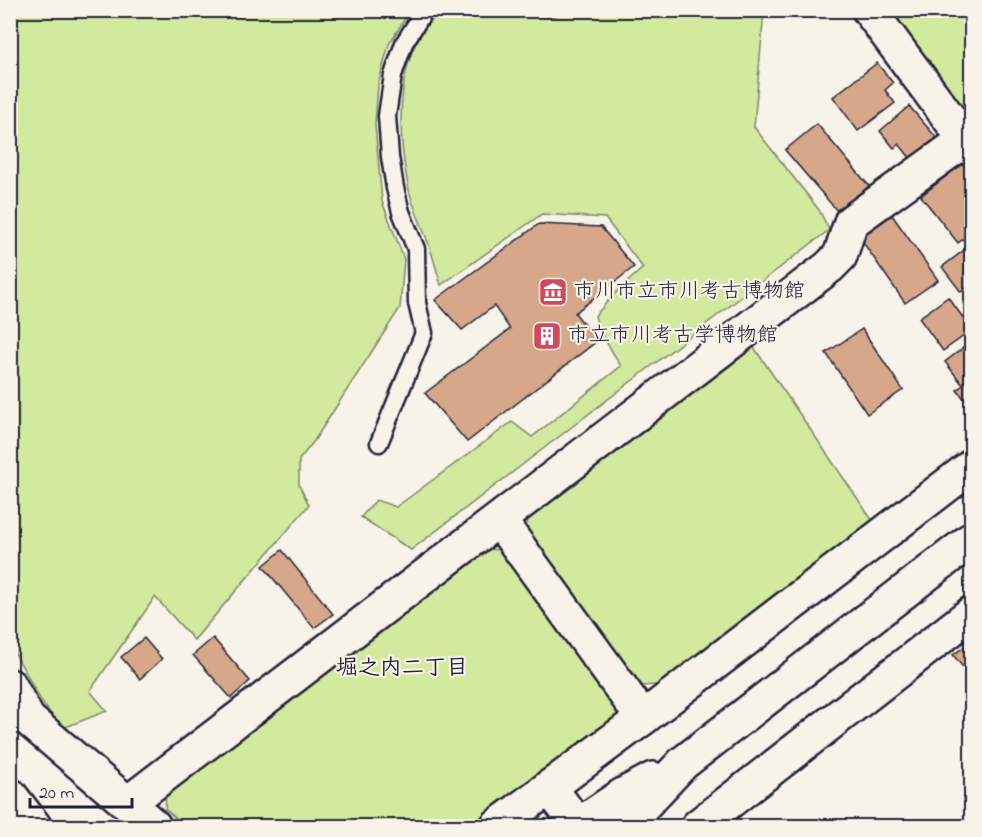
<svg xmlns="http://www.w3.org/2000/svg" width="982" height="837" viewBox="0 0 982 837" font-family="'Indie Flower','Klee One',sans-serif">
<rect width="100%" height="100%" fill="#f7f3e8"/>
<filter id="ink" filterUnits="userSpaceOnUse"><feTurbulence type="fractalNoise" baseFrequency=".0167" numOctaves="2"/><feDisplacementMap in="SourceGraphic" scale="12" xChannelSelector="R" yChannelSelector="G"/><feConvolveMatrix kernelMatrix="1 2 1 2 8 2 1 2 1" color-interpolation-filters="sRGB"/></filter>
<g filter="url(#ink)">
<!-- green -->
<g fill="#d2e99e" stroke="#7a866c" stroke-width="1.5">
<path d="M444,10L553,17L570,10L764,11L754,127L819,210L829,230L411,550L361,517L376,500L396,507L512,422L532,437L621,366L599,330L595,316L615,293L643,268L605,218L542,214L441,285C436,269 432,252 426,237C420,220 411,203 408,185C397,132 393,45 444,10Z"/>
<path d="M10,11H410L389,44L378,85L375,125L382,201L404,259L400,308L314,441L299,460V485L309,505L194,640L155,597L90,691L107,711L63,728L43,704L11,646Z"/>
<path d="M885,11H971V126Z"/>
<path d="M753,346L875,524L665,684L642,686L526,531L528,519L535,510Z"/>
<path d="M486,549L499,550L507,556L627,714L476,826H185L165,809L166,792Z"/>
</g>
<!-- building -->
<g fill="#d7a789" stroke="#22223b" stroke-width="1.5">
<path d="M877,63L893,83L885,90L895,103L858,131L833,97Z"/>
<path d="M909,106L941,143L915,164L899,144L894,148L880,131Z"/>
<path d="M817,124L869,186L838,212L785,150Z"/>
<path d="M964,162L972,172V232L958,243L921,196Z"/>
<path d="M892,215L938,280L905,303L860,238Z"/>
<path d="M539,224L601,227L634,267L575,313L597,341L467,442L425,393L510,329L494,306L462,330L435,300Z"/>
<path d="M972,244V284L961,292L942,267Z"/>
<path d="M948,297L972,330L943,351L919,318Z"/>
<path d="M862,329L903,390L867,414L826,353Z"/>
<path d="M972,341V408L957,390L963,385L945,362Z"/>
<path d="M282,550L333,614L314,628L263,566Z"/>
<path d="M144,638L162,659L140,679L121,657Z"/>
<path d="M213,638L250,681L231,698L193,655Z"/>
<path d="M972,641V675L970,676L953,655Z"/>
</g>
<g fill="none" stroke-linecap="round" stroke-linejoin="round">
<!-- service casing -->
<g stroke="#22223b" stroke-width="21">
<path id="service" d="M379,443L424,333L417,303L416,249L401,212L395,188L390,157L387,116L393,75L404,43L425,10"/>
</g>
<!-- minor casing -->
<g stroke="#22223b" stroke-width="38">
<g id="minor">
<path d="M869,10L972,149"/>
<path d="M499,520L643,718"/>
<path d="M10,686L28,719L154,826"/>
<path d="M549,787L578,825"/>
<path d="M128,803L829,267L840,256L851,222L965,140"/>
<path d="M497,826L643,718L972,466"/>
<path d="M698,826L972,613"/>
</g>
</g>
<!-- tertiary casing -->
<g stroke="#22223b" stroke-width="38">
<g id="tertiary">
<path d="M577,826L623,795L653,779"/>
<path d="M620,826L637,812L683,763L972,539"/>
</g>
</g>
<!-- trunk casing -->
<g stroke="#22223b" stroke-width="38">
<path id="trunk" d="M10,795L34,826"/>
</g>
<!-- service -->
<use href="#service" stroke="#f7f3e8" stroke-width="16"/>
<!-- minor -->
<use href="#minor" stroke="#f7f3e8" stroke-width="33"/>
<!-- tertiary -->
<use href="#tertiary" stroke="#f7f3e8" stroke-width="33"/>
<!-- trunk -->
<use href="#trunk" stroke="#f7f3e8" stroke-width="33"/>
</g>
</g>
<!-- icons -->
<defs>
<g id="museum-square" transform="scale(1.5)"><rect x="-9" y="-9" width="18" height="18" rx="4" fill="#d1495b" stroke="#f7f3e8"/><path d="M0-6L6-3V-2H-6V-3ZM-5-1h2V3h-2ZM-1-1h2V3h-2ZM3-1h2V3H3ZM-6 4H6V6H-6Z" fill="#fff"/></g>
<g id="building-square" transform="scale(1.5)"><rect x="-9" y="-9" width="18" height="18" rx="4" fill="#d1495b" stroke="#f7f3e8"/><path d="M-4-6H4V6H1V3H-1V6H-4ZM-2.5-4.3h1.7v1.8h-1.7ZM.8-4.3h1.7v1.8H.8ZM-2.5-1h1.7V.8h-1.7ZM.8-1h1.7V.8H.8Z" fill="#fff"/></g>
</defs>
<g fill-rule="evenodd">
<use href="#museum-square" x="553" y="292"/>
<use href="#building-square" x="547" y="336"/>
</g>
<g text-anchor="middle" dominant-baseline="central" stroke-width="4.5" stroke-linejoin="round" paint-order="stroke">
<!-- poi labels -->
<g font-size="21" fill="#22223b" stroke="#f7f3e8" text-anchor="start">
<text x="574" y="292">市川市立市川考古博物館</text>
<text x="568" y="336">市立市川考古学博物館</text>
</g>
<!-- neighbourhood labels -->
<g font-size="22" font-weight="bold" fill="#22223b" stroke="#f7f3e8">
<text x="402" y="669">堀之内二丁目</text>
</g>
</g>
<!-- margin -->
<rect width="982" height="837" fill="none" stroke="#f7f3e8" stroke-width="36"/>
<rect x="18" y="18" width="946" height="801" fill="none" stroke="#22223b" stroke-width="2" filter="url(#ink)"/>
<!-- scale -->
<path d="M30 798v9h102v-9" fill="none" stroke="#22223b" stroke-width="3"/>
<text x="39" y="798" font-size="18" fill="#22223b" stroke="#f7f3e8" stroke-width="4.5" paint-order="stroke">20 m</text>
</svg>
